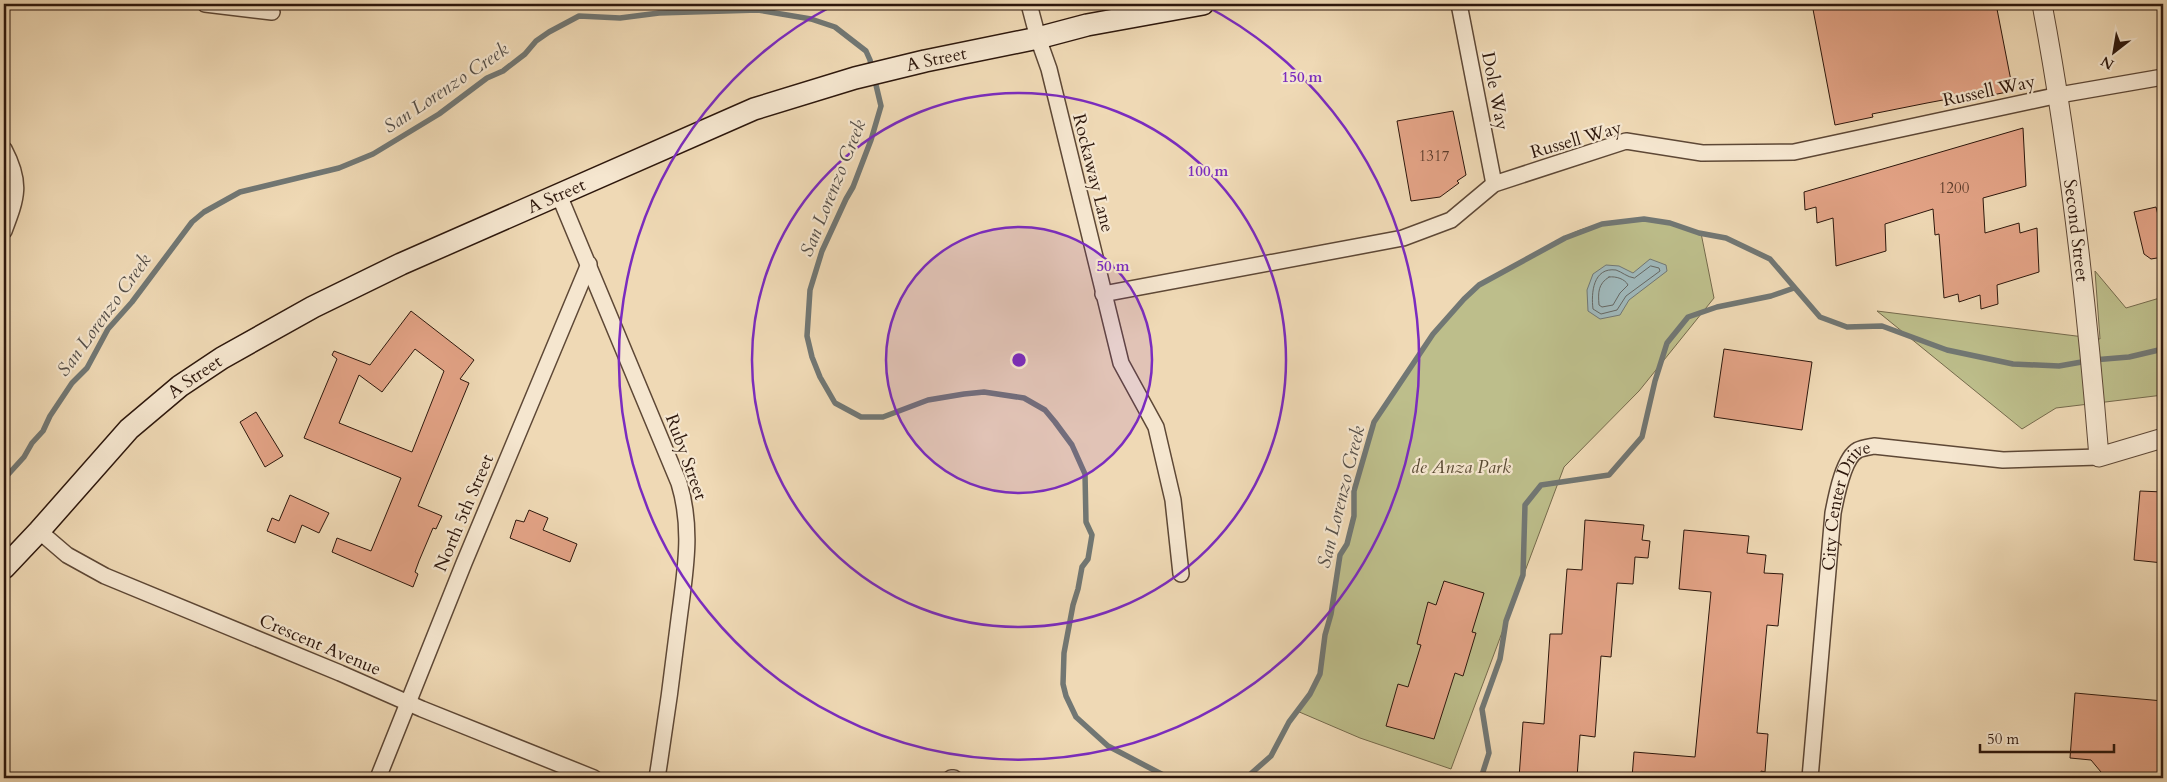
<svg xmlns="http://www.w3.org/2000/svg" width="2167" height="782" viewBox="0 0 2167 782" font-family="Cardo,serif">
<rect width="100%" height="100%" fill="#efd9b5"/>
<filter id="stains"><feTurbulence type="fractalNoise" baseFrequency=".004" numOctaves="4"/><feColorMatrix values="0 0 0 0 .2 0 0 0 0 .09 0 0 0 0 .02 0 0 0 .5 -.17"/></filter>
<radialGradient id="worn" r=".72"><stop offset=".6" stop-color="#630" stop-opacity="0"/><stop offset="1" stop-color="#630" stop-opacity=".3"/></radialGradient>
<!-- green -->
<g fill="#bdbe8b" stroke="#756a4c">
<path d="M1644,219L1670,223L1701,233L1714,298L1639,391L1564,467L1451,769L1360,738L1297,711L1310,694L1320,674L1325,635L1331,614L1340,555L1347,544L1354,516V491L1371,431L1374,422L1433,334L1464,299L1479,285L1554,245C1579,224 1613,222 1644,219Z"/>
<path d="M2095,271L2126,308L2163,297V395L2056,408L2022,429L1877,311L2100,339Z"/>
</g>
<!-- water -->
<path fill="#9fb7b9" stroke="#717774" d="M1650,259L1666,265L1667,271L1629,300L1620,315L1600,319L1588,311L1587,290L1593,274L1606,265L1619,266L1633,273Z"/>
<g fill="none" stroke-linecap="round" stroke-linejoin="round">
<!-- shore -->
<g stroke="#666762" stroke-width="1">
<path d="M1651,266L1659,268L1660,271L1626,296L1617,310L1601,314L1593,309C1591,293 1593,267 1616,270C1622,272 1627,277 1634,278Z"/>
<path d="M1609,277C1616,276 1625,279 1628,285L1620,293L1613,305L1602,307L1599,305C1598,292 1598,284 1609,277Z"/>
</g>
<!-- stream -->
<g stroke="#717774" stroke-width="5.5">
<path d="M4,479L24,457L32,443L43,431L50,416L72,383L87,368L108,329L132,302L192,222L204,212L240,192L339,168L373,154L439,114L487,78L503,71L525,54L536,41L549,32L579,16L620,18L659,13L758,10L811,19L835,27L866,51L870,60L881,106L871,140L853,187L846,199L822,251L810,290L807,336L812,357L820,377L835,403L861,417H883L928,400L964,394L984,392L1024,398L1045,410L1055,422L1072,445L1085,474L1086,522L1092,535L1088,559L1082,567L1078,589L1073,605L1064,653L1063,684L1066,696L1076,717L1108,746L1169,778"/>
<path d="M1246,778L1271,756L1289,722L1310,694L1320,674L1325,635L1331,614L1340,555L1347,544L1354,516V491L1374,422L1433,334L1464,299L1479,285L1565,238L1602,224L1644,219L1670,223L1699,233L1726,238L1770,259L1820,317L1847,327L1882,326L1947,350L2013,364L2059,366L2093,360L2129,357L2163,349"/>
<path d="M1481,778L1489,753L1482,709L1500,659L1506,621L1523,575L1525,505L1541,485L1609,475L1642,437L1655,381L1667,343L1688,317L1717,307L1771,296L1794,288"/>
</g>
</g>
<!-- building -->
<g fill="#e3a386" stroke="#2d170c" fill-rule="evenodd">
<path d="M1812,4H1996L2013,91L1976,98L1975,94L1927,103L1872,114L1873,117L1835,125Z"/>
<path d="M1453,111L1466,175L1457,181L1459,183L1440,197L1411,201L1397,121Z"/>
<path d="M2023,128L2026,186L1983,198L1985,233L2019,223L2020,233L2037,228L2039,272L1997,285L1998,304L1981,309L1980,295L1959,302L1958,294L1944,298L1939,234L1935,235L1933,209L1885,224L1886,251L1836,266L1833,218L1817,223L1816,207L1805,210L1804,192Z"/>
<path d="M2156,207L2159,219L2163,218V257L2151,259L2144,254L2134,212Z"/>
<path d="M411,311L474,360L460,379L469,383L418,506L442,516L436,529L433,528L419,561L415,572L418,574L413,587L332,552L337,538L371,551L401,478L304,438L337,359L332,355L334,351L370,365ZM415,349L444,371L412,452L339,423L359,375L382,392Z"/>
<path d="M1724,349L1812,362L1802,430L1714,417Z"/>
<path d="M256,412L283,456L265,467L240,422Z"/>
<path d="M2140,491L2163,492V563L2134,560Z"/>
<path d="M290,495L329,513L319,533L302,525L295,543L267,531L272,518L279,521Z"/>
<path d="M529,510L548,518L543,530L577,544L570,562L510,538L516,520L524,522Z"/>
<path d="M1585,520L1644,525L1642,540L1650,541L1648,558L1635,557L1633,584L1617,583L1611,657L1601,656L1595,737L1580,735L1577,778H1519L1523,722L1544,724L1550,634H1562L1567,569L1582,570Z"/>
<path d="M1684,530L1749,536L1747,553L1766,555L1764,573L1783,574L1778,626L1767,625L1757,733L1768,734L1765,772L1761,771V778H1632L1634,752L1695,757L1711,592L1679,589Z"/>
<path d="M1444,581L1484,593L1472,632L1476,633L1463,676L1455,673L1434,739L1386,726L1398,684L1408,687L1421,645L1417,644L1428,602L1436,605Z"/>
<path d="M2075,693L2163,701V778H2106L2091,760L2070,758Z"/>
</g>
<g fill="none" stroke-linecap="round" stroke-linejoin="round">
<!-- minor casing -->
<g stroke="#5e4836" stroke-width="18">
<g id="minor">
<path d="M205,4L272,12"/>
<path d="M1029,4L1038,38L1049,69L1121,363L1156,427L1173,500L1181,574"/>
<path d="M1459,4L1494,184"/>
<path d="M4,149C22,183 17,197 4,231"/>
<path d="M559,195L679,483C694,532 684,577 678,627C672,678 665,728 657,778"/>
<path d="M1103,294L1403,238L1451,220L1494,184L1626,141L1702,153L1794,152L2059,95L2163,77"/>
<path d="M39,531L67,555L105,576L340,673L422,709L594,778"/>
<path d="M378,778L464,563L589,264"/>
<path d="M951,778H954"/>
<path id="s1" d="M1810,778L1833,513C1836,498 1843,458 1858,450C1862,448 1869,447 1874,446L2003,460L2099,457"/>
</g>
</g>
<!-- tertiary casing -->
<g stroke="#5e4836" stroke-width="21">
<g id="tertiary">
<path id="s2" d="M2042,4C2070,153 2087,306 2099,457L2163,438"/>
</g>
</g>
<!-- secondary casing -->
<g stroke="#2d170c" stroke-width="24">
<g id="secondary">
<path id="s3" d="M4,568L39,531L129,429L180,386L222,358L313,307L401,264L754,109L855,78L925,61L1038,38L1087,25L1203,4"/>
</g>
</g>
<!-- minor -->
<use href="#minor" stroke="#f5e6cf" stroke-width="15"/>
<!-- tertiary -->
<use href="#tertiary" stroke="#f5e6cf" stroke-width="19"/>
<!-- secondary -->
<use href="#secondary" stroke="#f5e6cf" stroke-width="21"/>
</g>
<!-- distance rings -->
<circle cx="1019" cy="360" r="133" fill="#7b2cbf" fill-opacity=".12"/>
<g fill="none" stroke="#7b2cbf" stroke-width="2.5">
<circle cx="1019" cy="360" r="133"/>
<circle cx="1019" cy="360" r="267"/>
<path d="M1204 5A400 400 0 1 1 834 5"/>
</g>
<g text-anchor="middle" dominant-baseline="central" stroke-width="4.5" stroke-linejoin="round" paint-order="stroke">
<!-- number labels -->
<g font-size="15" fill="#5a3a2a">
<text x="1434" y="156">1317</text>
<text x="1954" y="188">1200</text>
</g>
<!-- street labels -->
<g font-size="18" fill="#2d170c" stroke="#f5e6cf">
<text stroke="none"><textPath href="#s3" startOffset="1081">A Street</textPath></text>
<text transform="translate(1495 91) rotate(79)">Dole Way</text>
<text transform="translate(1989 91) rotate(-12)">Russell Way</text>
<text transform="translate(1576 140) rotate(-16)">Russell Way</text>
<text transform="translate(1093 173) rotate(76)">Rockaway Lane</text>
<text stroke="none"><textPath href="#s3" startOffset="676">A Street</textPath></text>
<text stroke="none"><textPath href="#s2" startOffset="229">Second Street</textPath></text>
<text stroke="none"><textPath href="#s3" startOffset="271">A Street</textPath></text>
<text transform="translate(686 457) rotate(70)">Ruby Street</text>
<text transform="translate(464 513) rotate(-67)">North 5th Street</text>
<text stroke="none"><textPath href="#s1" startOffset="278">City Center Drive</textPath></text>
<text transform="translate(320 645) rotate(23)">Crescent Avenue</text>
</g>
<!-- park labels -->
<g font-size="18" font-style="italic" fill="#584932" stroke="#f5e6cf">
<text x="1461" y="467">de Anza Park</text>
</g>
<!-- water labels -->
<g font-size="19" font-style="italic" fill="#554f49" stroke="#f5e6cf">
<text transform="translate(446 88) rotate(-34)">San Lorenzo Creek</text>
<text transform="translate(833 188) rotate(-68)">San Lorenzo Creek</text>
<text transform="translate(104 315) rotate(-54)">San Lorenzo Creek</text>
<text transform="translate(1341 497) rotate(-76)">San Lorenzo Creek</text>
</g>
</g>
<circle cx="1019" cy="360" r="8" fill="#7b2cbf" stroke="#f5e6cf" stroke-width="2.5"/>
<g font-size="15" text-anchor="middle" font-weight="bold" fill="#7b2cbf" stroke="#f5e6cf" stroke-width="4.5" stroke-linejoin="round" paint-order="stroke">
<text x="1302" y="82">150 m</text>
<text x="1208" y="176">100 m</text>
<text x="1113" y="271">50 m</text>
</g>
<!-- margin -->
<rect width="2167" height="782" fill="none" stroke="#efd9b5" stroke-width="20"/>
<rect x="5" y="5" width="2157" height="772" fill="none" stroke="#2d170c" stroke-width="2.5"/>
<rect x="10" y="10" width="2147" height="762" fill="none" stroke="#2d170c"/>
<!-- north arrow -->
<g transform="translate(2114 52) rotate(211)" stroke="#f5e6cf" stroke-width="4" paint-order="stroke">
<path d="M0-4L9 19L0 12L-9 19Z" fill="#2d170c"/>
<text y="-8" font-size="14" font-weight="bold" text-anchor="middle" fill="#2d170c">N</text>
</g>
<!-- scale -->
<path d="M1980 744v8h134v-8" fill="none" stroke="#2d170c" stroke-width="2.5"/>
<text x="1987" y="744" font-size="15" fill="#2d170c" stroke="#f5e6cf" stroke-width="4" paint-order="stroke">50 m</text>
<rect width="100%" height="100%" filter="url(#stains)"/>
<rect width="100%" height="100%" fill="url(#worn)"/>
</svg>
